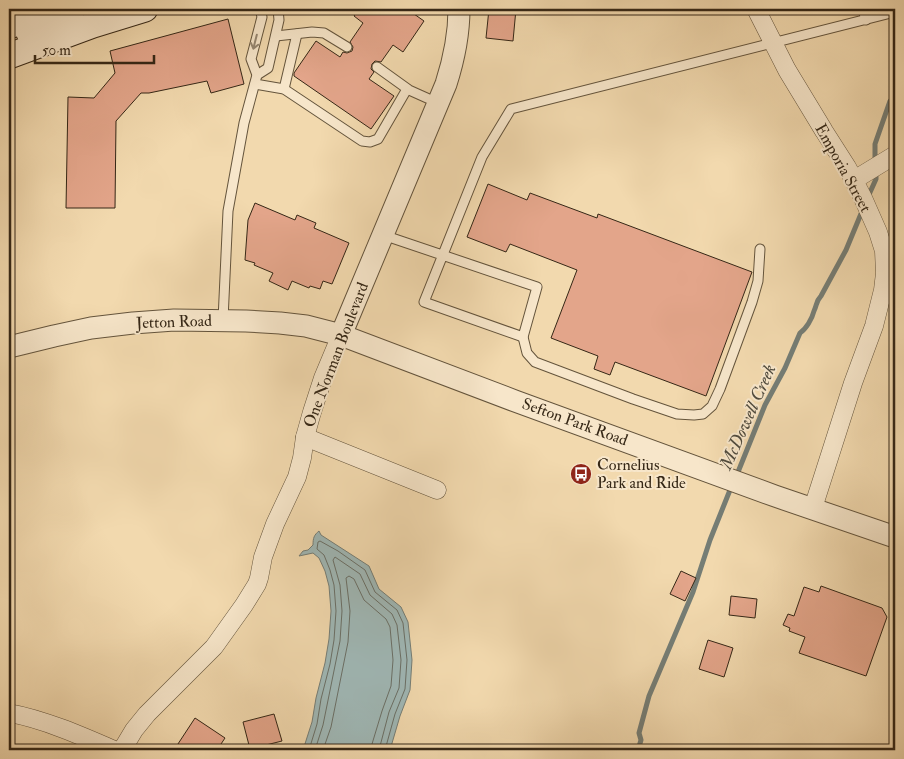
<svg xmlns="http://www.w3.org/2000/svg" width="904" height="759" viewBox="0 0 904 759" font-family="'IM FELL Double Pica',serif">
<rect width="100%" height="100%" fill="#f2d9ae"/>
<filter id="stains"><feTurbulence type="fractalNoise" baseFrequency=".004" numOctaves="4"/><feColorMatrix values="0 0 0 0 .2 0 0 0 0 .09 0 0 0 0 .02 0 0 0 .5 -.17"/></filter>
<radialGradient id="worn" r=".72"><stop offset=".6" stop-color="#630" stop-opacity="0"/><stop offset="1" stop-color="#630" stop-opacity=".3"/></radialGradient>
<!-- water -->
<path fill="#9fb7b5" stroke="#757d75" d="M319,531L321,535L369,566L379,589L401,607L408,622L412,660L410,690L400,716L390,750H303L312,722L316,698L325,663L329,639L331,611L329,586L325,571L319,558L313,553L299,556L303,551L308,550L313,545C313,538 314,535 319,531Z"/>
<g fill="none" stroke-linecap="round" stroke-linejoin="round">
<!-- shore -->
<g stroke="#6a6f66" stroke-width="1">
<path d="M309,750L317,724L321,699L330,664L334,640L336,611L334,585L330,570L324,555L317,549L318,542L320,541L338,551L365,570L375,592L397,610L403,623L407,660L405,689L395,714L385,750"/>
<path d="M315,750L323,725L340,641L342,611L340,585L333,560L335,557L360,574L370,595L392,614L397,625L401,660L399,688L389,712L379,750"/>
<path d="M323,750L331,727L348,642L350,611L346,578L349,576L354,579L364,600L386,619L390,627L393,660L391,686L382,711L372,744V750"/>
</g>
<!-- stream -->
<g stroke="#757d75" stroke-width="5">
<path d="M875,163V144L890,101"/>
<path d="M867,199L876,179V171"/>
<path d="M736,477L765,405L785,368L800,333C806,329 812,319 814,311C817,305 816,301 821,296L846,250L863,209"/>
<path d="M638,750L641,740L639,733L649,696L693,592L710,540L732,485"/>
</g>
</g>
<!-- building -->
<g fill="#e3a58a" stroke="#352716">
<path d="M359,9H407L424,21L403,52L393,45L381,62L375,61L372,64L371,69L374,72L369,79L394,96L371,129L294,76V73L316,41L340,57L343,52L347,53L352,51L353,47L350,42L363,23L354,16Z"/>
<path d="M489,9H516L513,41L486,38Z"/>
<path d="M228,19L244,84L211,93L207,81L149,93H141L116,121L115,208H66L68,97L94,98L115,73L110,51Z"/>
<path d="M488,184L527,200L530,193L597,218L598,214L752,272L706,396L615,362L610,375L594,369L598,356L551,338L577,270L510,244L506,252L467,237Z"/>
<path d="M255,203L295,220L297,215L316,223L314,228L349,243L332,284L323,281L320,289L310,286L309,288L292,281L288,290L269,281L273,273L254,265L255,263L245,260L248,220Z"/>
<path d="M681,571L696,578L685,601L670,594Z"/>
<path d="M821,586L882,608L887,617L866,676L799,653L805,637L789,631L790,628L783,625L788,614L794,616L804,587L819,592Z"/>
<path d="M731,596L757,599L755,618L729,615Z"/>
<path d="M708,640L733,648L724,677L699,669Z"/>
<path d="M274,714L282,741L250,749L243,722Z"/>
<path d="M195,718L225,738L217,750H174Z"/>
</g>
<g fill="none" stroke-linecap="round" stroke-linejoin="round">
<!-- service casing -->
<g stroke="#64543c" stroke-width="11">
<g id="service">
<path d="M863,9L866,20"/>
<path d="M276,36L312,32L324,33L347,47"/>
<path d="M377,67L409,90L438,103"/>
<path d="M257,75L268,68L279,20L278,9"/>
<path d="M255,84L284,89L362,141L370,142L378,139L407,89"/>
<path d="M284,89L297,34"/>
<path d="M383,235L537,287L523,337L424,302L482,157L511,109L895,12"/>
<path d="M223,320L228,211L244,123L257,75L251,59L262,17L260,9"/>
<path d="M523,337L527,353L535,362L633,399L677,414L694,415L703,414L712,406L720,389L752,302L758,281L760,249"/>
</g>
</g>
<!-- minor casing -->
<g stroke="#64543c" stroke-width="19">
<g id="minor">
<path d="M756,9L787,70L824,131L847,167L863,198L878,232L884,251L885,273L883,290L874,326L853,383L813,508"/>
<path d="M854,180L895,155"/>
<path d="M305,437L437,490"/>
<path d="M9,713C43,719 82,736 114,750"/>
<path d="M122,750L134,730L147,714L214,647L244,605L257,584L259,578L263,557L275,524L297,477L302,458L305,437L312,412L323,378L341,335"/>
</g>
</g>
<!-- tertiary casing -->
<g stroke="#64543c" stroke-width="23">
<g id="tertiary">
<path d="M341,335L446,84C454,59 459,35 459,9"/>
<path d="M9,347L54,336L91,328L133,323L174,320L246,321L280,323L306,326L341,335L515,401L775,496L895,537"/>
</g>
</g>
<!-- secondary casing -->
<g stroke="#352716" stroke-width="27">
<g id="secondary">
<path d="M9,26L46,12"/>
<path d="M29,33L53,22L73,9"/>
<path d="M9,56L93,25L145,9"/>
</g>
</g>
<!-- service -->
<use href="#service" stroke="#f7e6ca" stroke-width="9"/>
<!-- minor -->
<use href="#minor" stroke="#f7e6ca" stroke-width="18"/>
<!-- tertiary -->
<use href="#tertiary" stroke="#f7e6ca" stroke-width="21"/>
<!-- secondary -->
<use href="#secondary" stroke="#f7e6ca" stroke-width="25"/>
</g>
<!-- one-way arrows -->
<defs><path id="oneway-shaft" d="M-6 0H5M1.5-3L5.5 0L1.5 3" fill="none" stroke-width="1.6" stroke-linecap="round" stroke-linejoin="round" transform="scale(1.25)"/></defs>
<use stroke="#968670" href="#oneway-shaft" transform="translate(255 42) rotate(104)"/>
<!-- icons -->
<defs>
<g id="bus-disc" transform="scale(1.125)"><circle r="9.5" fill="#8f2418" stroke="#f7e6ca"/><path d="M-5-6H5V4H4V6H2V4H-2V6H-4V4H-5ZM-3.5-4V0h7V-4ZM-3.5 1.2v1.5H-2V1.2ZM2 1.2v1.5H3.5V1.2Z" fill="#fff"/></g>
</defs>
<g fill-rule="evenodd">
<use href="#bus-disc" x="581" y="474"/>
</g>
<g text-anchor="middle" dominant-baseline="central" stroke-width="4" stroke-linejoin="round" paint-order="stroke">
<!-- street labels -->
<g font-size="16" fill="#352716" stroke="#f7e6ca">
<text transform="translate(843 168) rotate(61)">Emporia Street</text>
<text transform="translate(174 322) rotate(-2)">Jetton Road</text>
<text transform="translate(336 355) rotate(-69)">One Norman Boulevard</text>
<text transform="translate(575 422) rotate(20)">Sefton Park Road</text>
</g>
<!-- poi labels -->
<g font-size="16" fill="#352716" stroke="#f7e6ca" text-anchor="start">
<text x="597" y="465">Cornelius<tspan x="597" dy="18">Park and Ride</tspan></text>
</g>
<!-- water labels -->
<g font-size="18" font-style="italic" fill="#504b3e" stroke="#f7e6ca">
<text transform="translate(748 417) rotate(-66)">McDowell Creek</text>
</g>
</g>
<!-- margin -->
<rect width="904" height="759" fill="none" stroke="#f2d9ae" stroke-width="30"/>
<rect x="10" y="10" width="884" height="739" fill="none" stroke="#352716" stroke-width="2.5"/>
<rect x="15" y="15" width="874" height="729" fill="none" stroke="#352716"/>
<!-- scale -->
<path d="M35 55v8h119v-8" fill="none" stroke="#352716" stroke-width="2.5"/>
<text x="42" y="55" font-size="15" fill="#352716" stroke="#f7e6ca" stroke-width="4" paint-order="stroke">50 m</text>
<rect width="100%" height="100%" filter="url(#stains)"/>
<rect width="100%" height="100%" fill="url(#worn)"/>
</svg>
